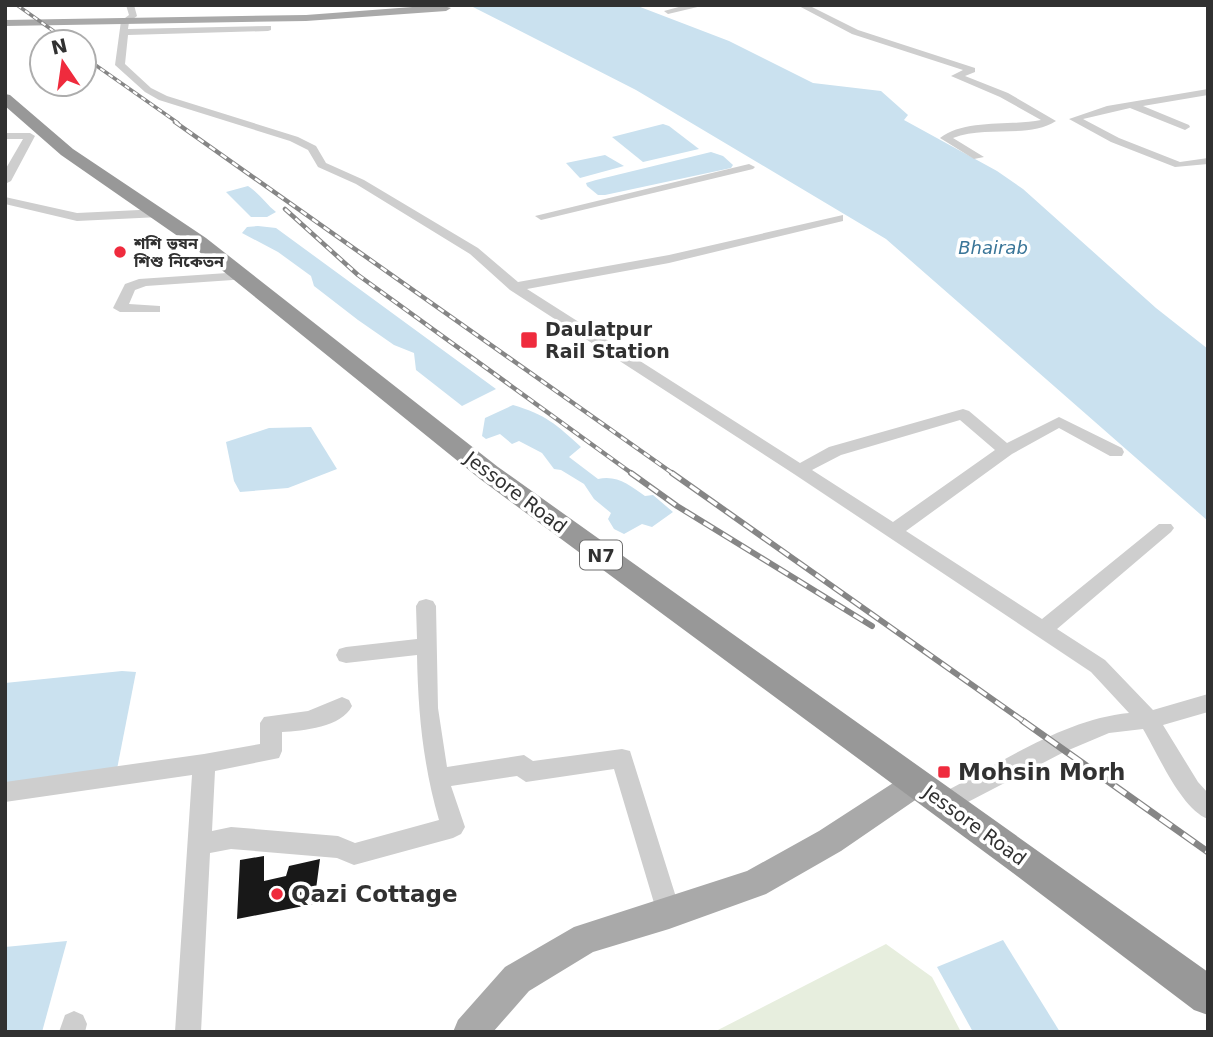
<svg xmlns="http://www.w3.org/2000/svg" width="1213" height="1037" viewBox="0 0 1213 1037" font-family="'DejaVu Sans','Noto Sans Bengali',sans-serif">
<rect width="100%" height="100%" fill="#fff"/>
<!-- green -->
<path fill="#e7eede" d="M886,944L932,977L961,1032L718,1030Z"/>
<!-- water -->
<g fill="#cae1ef">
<path d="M469,5H635L729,41L813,83L881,91L908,115L904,120L997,171L1023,189L1156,308L1208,349V521L886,239L636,90Z"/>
<path d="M663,124L669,126L699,149L643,162L612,137Z"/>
<path d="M711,152L723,156L733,165L731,168L605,195H598L587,186L586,183L596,180Z"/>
<path d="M605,155L624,166L580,178L566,163Z"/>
<path d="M248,186C259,193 266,204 276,212L267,217H251L226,192Z"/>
<path d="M258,226L276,228L496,389L462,406L416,370L414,353L394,345L358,320L314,286L311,276L278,252L242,233L247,227Z"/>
<path d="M513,405C546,415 556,424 581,447L569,457L598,479C618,475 629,485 645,496L653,495L673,512L652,527L642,524L624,534L614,529L608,519L611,513L594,499L584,484L561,470L554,469L542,453L519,441L512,444L500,434L486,439L482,436L485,418Z"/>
<path d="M311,427L337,469L288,488L240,492L234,481L226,442L269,428Z"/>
<path d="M122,671L136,672L117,769L5,783V683Z"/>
<path d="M1003,940L1060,1032H973L937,967Z"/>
<path d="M67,941L42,1032H5V947Z"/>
</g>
<!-- building -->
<path fill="#181818" d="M264,856V881L286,876L289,866L320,859L314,904L237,919L240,860Z"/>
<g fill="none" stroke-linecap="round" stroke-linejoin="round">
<!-- minor -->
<g fill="#cecece" fill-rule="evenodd">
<path d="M126,5H134L137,16L129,22L128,29L271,26V30L268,31L128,35L125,64L151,88L167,96L298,137L316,146L326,163L364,180L478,248L518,282L669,255L843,215V221L669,263L527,289L800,463L829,447L963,409L969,411L1007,443L1059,417L1122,448L1124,452L1122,456H1110L1059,428L1012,454L906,531L1042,619L1159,524H1171L1174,528L1171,532L1057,629L1105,660L1153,710L1208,694V712L1163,725L1198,782L1208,793V819C1181,809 1158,754 1143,729L1109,733L1064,752L966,803L958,806L950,803L947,796L950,789C1006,760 1066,719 1129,713L1091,672L794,474L510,290L470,254L356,184L318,167L308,150L290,141L159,100L145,92L115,65L121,21L129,15ZM960,420L995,450L893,522L812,470L841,455Z"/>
<path d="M686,5H706L668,14L664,11Z"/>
<path d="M797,5H808L858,30L975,68V72L965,76L1008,93L1056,121C1029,139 985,125 953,138L984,157L974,159L940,138C964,119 1010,126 1041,120L1000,97L951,76L963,70L852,34Z"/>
<path d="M1208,89V95L1143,106L1189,125L1190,127L1185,130L1130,108L1083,119L1119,138L1180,162L1208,158V164L1175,167L1111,142L1069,119L1107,106Z"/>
<path d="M5,133H30L35,136L11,181L5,184V170L23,139H5Z"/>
<path d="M749,164L755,167L753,169L541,220L535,216Z"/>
<path d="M5,197L77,213L160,209L166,213L160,217L77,221L5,204Z"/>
<path d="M242,272L249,276L247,279L146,286L135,290L129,304L160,306V312H120L113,308L125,284L139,279Z"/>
<path d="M426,599L433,601L436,606L438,708L447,767L524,755L533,761L622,749L630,751L681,913L678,921L669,925L660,921L657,913L614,769L526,782L517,776L451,786L465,827L461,834L453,838L354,865L337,858L231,849L210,853L201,1032H175L192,775L5,802V782L204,754L260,744V723L264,717L308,711L342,697L349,700L352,706C342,727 303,731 282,732V751L279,758L215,771L212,831L231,827L338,836L355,843L439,820C423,765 418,712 417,655L346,663L339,661L336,655L339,649L346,647L417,639L416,606L419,601Z"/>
<path d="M74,1011L83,1015L87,1024L85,1032H59L65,1015Z"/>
</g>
<!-- major -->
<g fill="#a9a9a9" fill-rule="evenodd">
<path d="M439,5L451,8L446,11L306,21L5,26V20L306,15Z"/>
<path d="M917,770L927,774L931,783L927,792L841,851L766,894L669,929L593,952L529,991L493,1032H453L458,1020L505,967L574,927L747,871L819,831L907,774Z"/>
</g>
<!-- highway -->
<path fill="#989898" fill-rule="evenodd" d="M5,94L10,95L73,149L206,238L498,467L1208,972V1015L1194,1010L1013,873L480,479L192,246L61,155L5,106Z"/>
<!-- rail-far3 casing -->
<g stroke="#868686" stroke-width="3.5">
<g id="rail-far3">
<path d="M17,5L69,42"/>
<path d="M84,57L178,123"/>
</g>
</g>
<!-- rail-far2 casing -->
<g stroke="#868686" stroke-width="4.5">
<g id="rail-far2">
<path d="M175,122L675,475"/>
<path d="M285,209L358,275L634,475"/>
</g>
</g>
<!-- rail-far1 casing -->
<g stroke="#868686" stroke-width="6">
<g id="rail-far1">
<path d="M631,473L677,506L872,626"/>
<path d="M672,473L1026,723"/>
</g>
</g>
<!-- rail casing -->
<g stroke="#868686" stroke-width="7">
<path id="rail" d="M1023,721L1208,852"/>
</g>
<!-- rail-far3 -->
<use href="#rail-far3" stroke="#fff" stroke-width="2" stroke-dasharray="5" stroke-linecap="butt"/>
<!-- rail-far2 -->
<use href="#rail-far2" stroke="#fff" stroke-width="2.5" stroke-dasharray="7" stroke-linecap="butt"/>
<!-- rail-far1 -->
<use href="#rail-far1" stroke="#fff" stroke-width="3.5" stroke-dasharray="11" stroke-linecap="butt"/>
<!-- rail -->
<use href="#rail" stroke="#fff" stroke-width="4.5" stroke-dasharray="14" stroke-linecap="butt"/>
</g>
<!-- markers -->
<g fill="#ef2b3d" stroke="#fff" stroke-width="2.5">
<circle cx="120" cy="252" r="7"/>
<rect x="520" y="331" width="18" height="18" rx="3.5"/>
<rect x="937" y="765" width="14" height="14" rx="3.5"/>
<circle cx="277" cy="894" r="7"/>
</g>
<g text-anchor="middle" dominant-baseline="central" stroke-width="7" stroke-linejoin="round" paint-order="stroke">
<!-- far-poi labels -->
<g font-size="16" font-weight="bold" fill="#313131" stroke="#fff" text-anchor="start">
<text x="134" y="243">শশি ভূষন<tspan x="134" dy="18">শিশু নিকেতন</tspan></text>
</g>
<!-- far-water labels -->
<g font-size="18" font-style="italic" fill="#397598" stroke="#fff">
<text x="993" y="247">Bhairab</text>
</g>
<!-- shield labels -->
<rect fill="#fff" stroke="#6f6f6f" stroke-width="2" x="580" y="540.5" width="42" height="29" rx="5"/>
<g font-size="18" font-weight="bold" fill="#313131">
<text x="601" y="555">N7</text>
</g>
<!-- poi labels -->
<g font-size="19" font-weight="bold" fill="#313131" stroke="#fff" text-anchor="start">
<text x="545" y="329">Daulatpur<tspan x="545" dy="22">Rail Station</tspan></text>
</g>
<!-- street labels -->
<g font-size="19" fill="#313131" stroke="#fff">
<text transform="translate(516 492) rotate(37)">Jessore Road</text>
<text transform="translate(975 825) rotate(36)">Jessore Road</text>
</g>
<!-- near-poi labels -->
<g font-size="23" font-weight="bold" fill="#313131" stroke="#fff" text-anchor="start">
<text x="958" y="772">Mohsin Morh</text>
<text x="291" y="894">Qazi Cottage</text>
</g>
</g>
<!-- border -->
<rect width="1213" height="1037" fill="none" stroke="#313131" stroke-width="14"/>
<!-- north arrow -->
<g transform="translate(63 63) rotate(347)"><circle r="33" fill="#ffffff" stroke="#adadad" stroke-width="2"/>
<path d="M0-5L12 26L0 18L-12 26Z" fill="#ef2b3d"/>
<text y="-10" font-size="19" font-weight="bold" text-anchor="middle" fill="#313131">N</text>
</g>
</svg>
